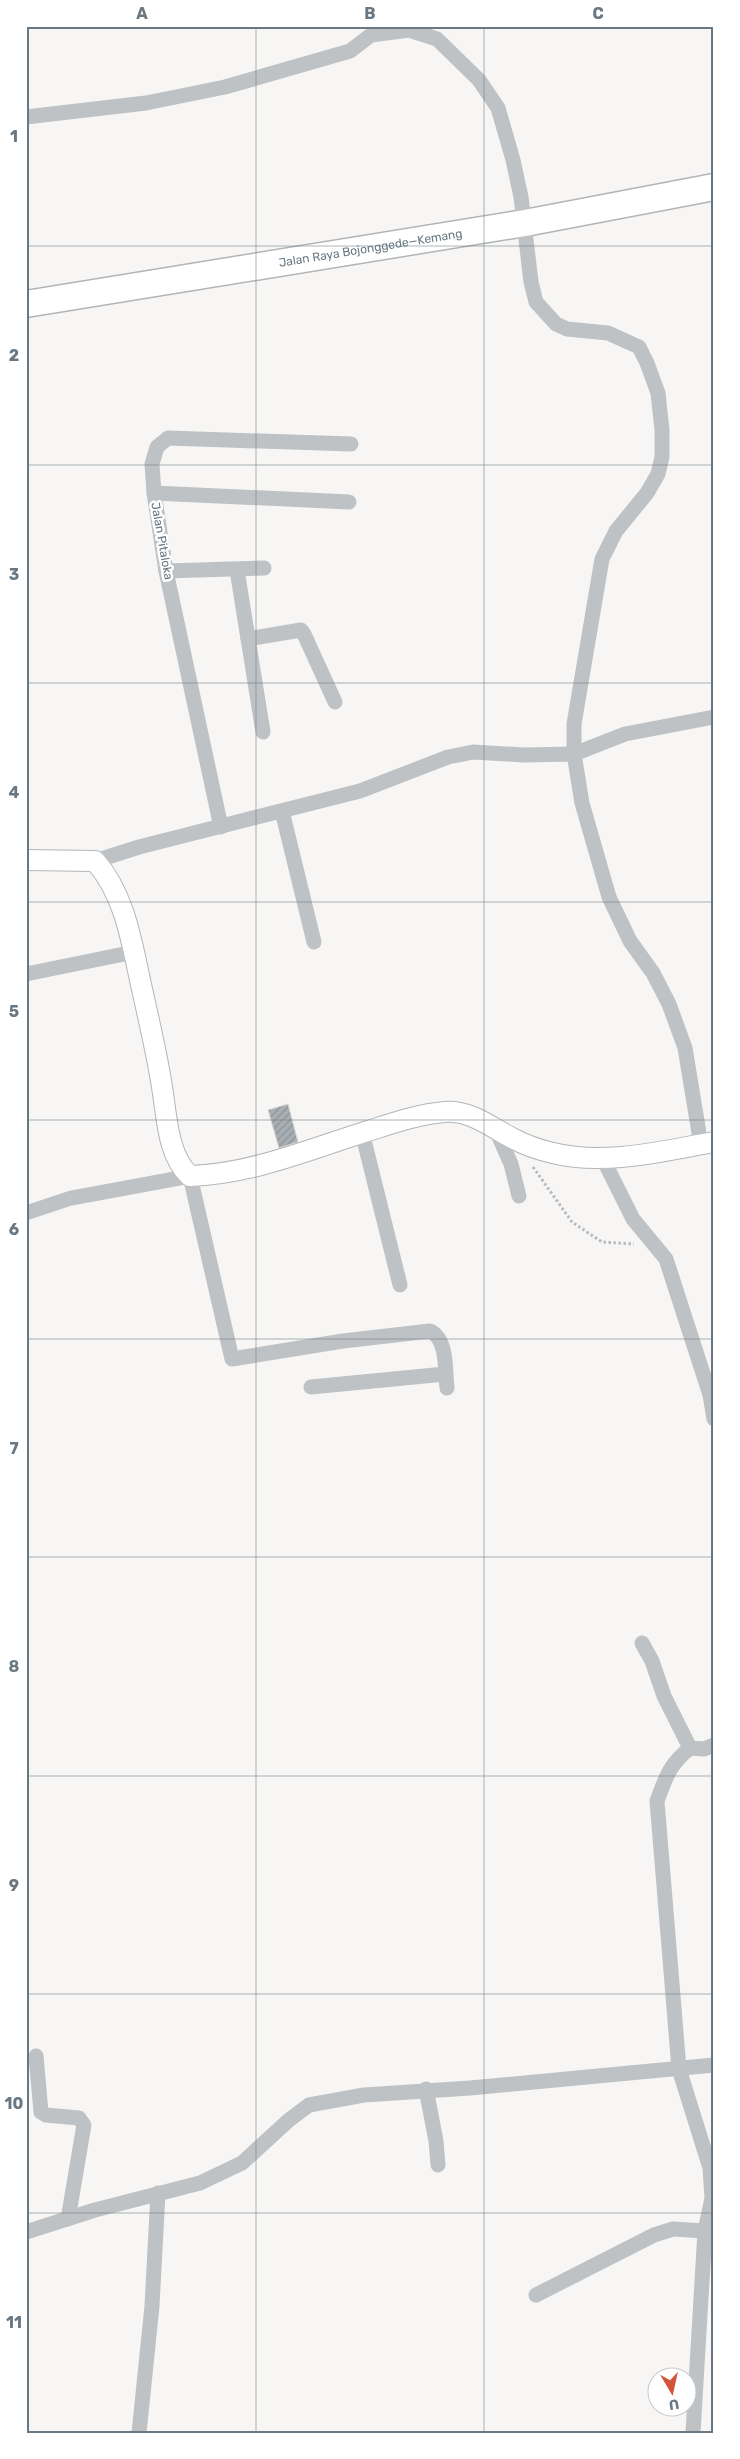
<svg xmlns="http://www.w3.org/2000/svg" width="740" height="2459" viewBox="0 0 740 2459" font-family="Rubik,sans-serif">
<defs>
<pattern id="building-hatch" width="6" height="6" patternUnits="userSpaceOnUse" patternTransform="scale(1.25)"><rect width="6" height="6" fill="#a8afb4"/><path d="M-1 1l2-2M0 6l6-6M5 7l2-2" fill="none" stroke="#8d9398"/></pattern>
</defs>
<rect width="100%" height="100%" fill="#f7f6f4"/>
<!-- building -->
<path fill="url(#building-hatch)" stroke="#d8d8d6" d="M288,1104L298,1142L279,1148L268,1110Z"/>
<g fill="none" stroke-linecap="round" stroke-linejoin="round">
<!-- secondary casing -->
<g stroke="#b1b6ba" stroke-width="22">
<path id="secondary" d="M26,860L95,861C126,896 132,945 142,989C149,1021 157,1054 162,1087C167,1116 167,1155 190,1176C252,1174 310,1149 368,1131C393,1123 419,1114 445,1112C471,1110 492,1128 514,1139C525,1145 540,1150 553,1153C604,1166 663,1151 714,1142"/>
</g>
<!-- highway casing -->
<g stroke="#b2b5b8" stroke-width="29">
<g id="highway">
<path id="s1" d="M26,304L525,223L714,187"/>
</g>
</g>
<!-- path -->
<path stroke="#b8bbbd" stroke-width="3" stroke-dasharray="2.5 2.5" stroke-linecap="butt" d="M533,1167L572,1222L602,1242L634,1244"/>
<!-- street -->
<g stroke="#bec2c5" stroke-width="15">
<path d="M26,117L146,103L225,87L350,51L371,35L409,30L437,39L479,80L498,108L513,160L521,197L531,282L536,302L556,324L567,329L608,333L639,347L647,363L658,393L662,430V457L658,474L647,493L616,531L602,559L574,724V754L625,734L714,717"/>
<path d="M154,493L349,502"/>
<path d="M237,570L263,732"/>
<path d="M166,571L264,568"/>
<path d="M248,639L301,630L304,634L335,702"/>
<path d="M282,811L314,942"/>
<path d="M221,827L166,571L154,493L152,464L157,447L168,438L351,444"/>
<path d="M95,861L139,847L360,791L448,757L473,752L524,755L574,754L582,803L609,897L630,941L653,973L669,1004L685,1048L701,1145"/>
<path d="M26,974L134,952"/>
<path d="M495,1128L511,1164L519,1196"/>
<path d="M362,1132L400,1285"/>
<path d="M602,1157L633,1219L666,1259L710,1395L714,1419"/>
<path d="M26,1213L71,1198L190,1176L232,1359L343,1341L430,1331C448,1339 445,1372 447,1388"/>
<path d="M311,1387L445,1374"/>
<path d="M642,1643L652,1661L664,1696L690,1748"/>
<path d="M36,2056L41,2112L46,2115L79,2118L84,2125L68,2219"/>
<path d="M426,2089L436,2141L438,2165"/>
<path d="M26,2232L95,2210L200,2183L242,2163L289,2120L309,2105L364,2095L470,2088L714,2065"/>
<path d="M536,2295L654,2235L673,2229L705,2231L712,2198L710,2168L679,2069L657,1801C666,1777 669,1765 690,1748L704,1749L714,1745"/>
<path d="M139,2433L152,2306L158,2193"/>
<path d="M693,2433L705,2231"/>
</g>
<!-- secondary -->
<use href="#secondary" stroke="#fff" stroke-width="20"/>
<!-- highway -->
<use href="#highway" stroke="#fff" stroke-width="26"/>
</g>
<!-- grid -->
<path fill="none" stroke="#697882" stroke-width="1" stroke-opacity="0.55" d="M256,26V2433M484,26V2433M26,246H714M26,465H714M26,683H714M26,902H714M26,1120H714M26,1339H714M26,1557H714M26,1776H714M26,1994H714M26,2213H714"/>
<g text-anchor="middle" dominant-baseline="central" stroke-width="5" stroke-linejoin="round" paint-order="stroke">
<!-- street labels -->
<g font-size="12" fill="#697882" stroke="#fff">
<text stroke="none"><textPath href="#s1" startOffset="349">Jalan Raya Bojonggede—Kemang</textPath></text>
<text transform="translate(162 541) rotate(80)">Jalan Pitaloka</text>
</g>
</g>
<!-- border -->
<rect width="740" height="2459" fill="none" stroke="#ffffff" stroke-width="55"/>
<!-- north arrow -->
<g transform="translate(672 2392) rotate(171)"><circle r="24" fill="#ffffff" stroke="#c3c9cd"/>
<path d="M0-4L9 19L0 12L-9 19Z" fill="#d25439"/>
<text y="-8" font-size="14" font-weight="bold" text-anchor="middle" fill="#697882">U</text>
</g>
<rect x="28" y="28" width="684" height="2404" fill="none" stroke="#697882" stroke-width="2"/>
<g font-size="16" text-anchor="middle" font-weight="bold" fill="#697882">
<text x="142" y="19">A</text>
<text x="370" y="19">B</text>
<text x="598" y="19">C</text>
<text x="14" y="142">1</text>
<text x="14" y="361">2</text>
<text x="14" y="580">3</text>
<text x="14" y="798">4</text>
<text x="14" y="1017">5</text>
<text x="14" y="1235">6</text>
<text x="14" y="1454">7</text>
<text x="14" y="1672">8</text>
<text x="14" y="1891">9</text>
<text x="14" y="2109">10</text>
<text x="14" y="2328">11</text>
</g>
</svg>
